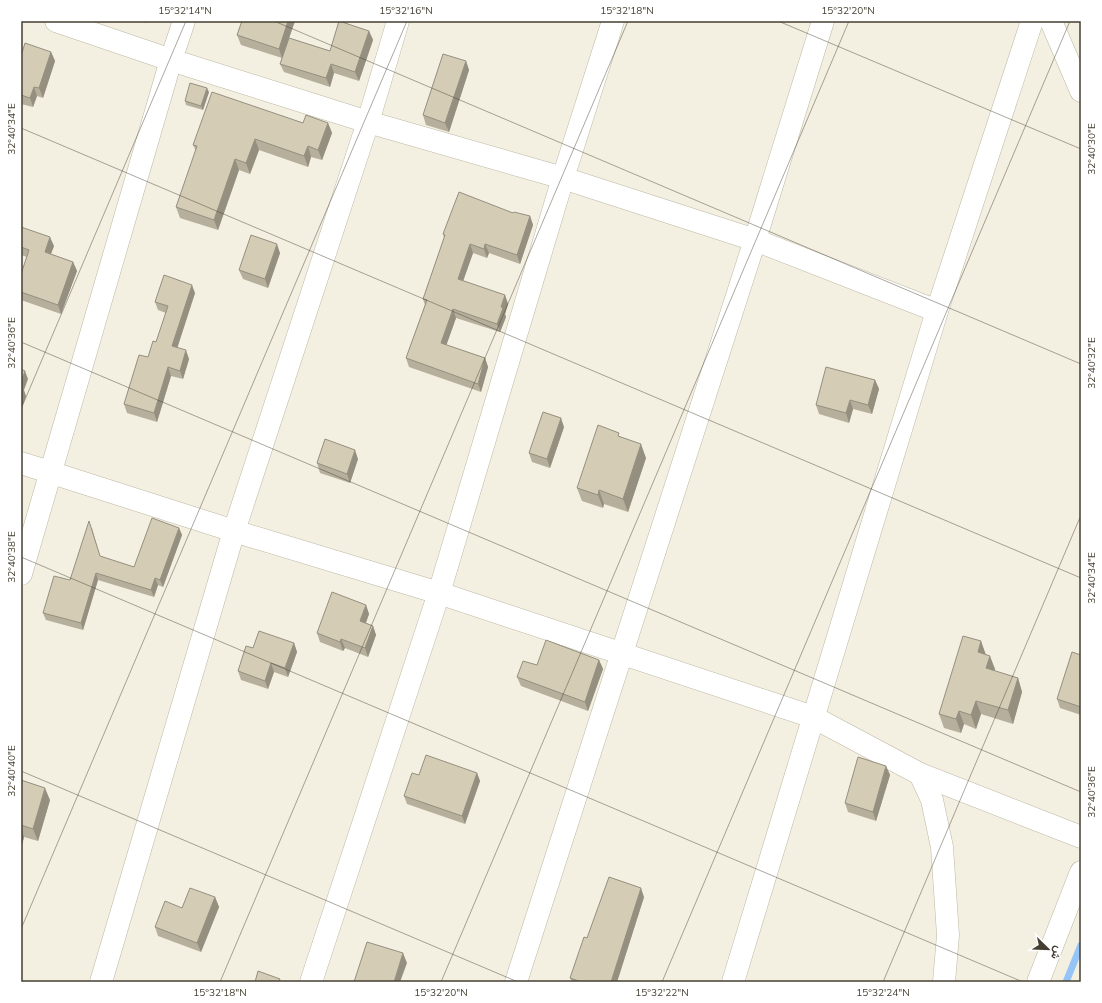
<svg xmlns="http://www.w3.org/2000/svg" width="1102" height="1003" viewBox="0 0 1102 1003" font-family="Mulish,Vazirmatn,sans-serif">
<rect width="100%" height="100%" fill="#f3efe1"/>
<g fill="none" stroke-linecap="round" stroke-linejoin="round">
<!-- stream -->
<path stroke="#95c5f7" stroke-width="7" d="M1066,982L1081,945"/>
<!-- minor casing -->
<g stroke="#beb8a3" stroke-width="23">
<g id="minor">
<path d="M56,21L171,60L368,122L563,178L755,240L937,311"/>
<path d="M1051,21L1081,91"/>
<path d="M21,463L234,531L439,593L813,717L920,774L1081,837"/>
<path d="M21,574L171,60L184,21"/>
<path d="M920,774L932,800L942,847L948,935L944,982"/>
<path d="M101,982L234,531L368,122L398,21"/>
<path d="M311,982L439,593L563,178L613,21"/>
<path d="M516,982L755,240L823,21"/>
<path d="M733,982L937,311L1032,21"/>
<path d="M1038,982L1081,872"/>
</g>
</g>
<!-- minor -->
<use href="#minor" stroke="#fff" stroke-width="22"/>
</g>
<!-- wall -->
<g fill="#b6af9c">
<path d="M140,21H148L147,23Z"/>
<path d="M242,21H295L289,38L330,51L369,31L373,40L359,81L334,73L330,87L284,72L280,64L282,58L241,45L237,35Z"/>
<path d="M51,52L55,61L43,98L37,96L33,107L21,104V56Z"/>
<path d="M466,61L469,70L449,132L426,125L423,115Z"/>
<path d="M209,92L203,110L186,105L185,101Z"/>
<path d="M303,123H328L332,133L322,160L311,157L308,167L259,150L250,174L239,170L218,230L180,218L176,207L196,151L193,145Z"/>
<path d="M513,213L530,216L533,225L520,264L489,253L487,258L473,253L463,281L505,295L508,304L505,314L506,317L500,332L456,318L446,345L485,358L488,367L481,392L409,367L406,358L425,305L423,299L444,238L443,234Z"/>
<path d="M21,227L54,246L51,254L73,262L77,271L61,314L21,300V274L27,257L21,255Z"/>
<path d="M280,253L268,288L243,279L239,270Z"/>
<path d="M195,293L177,348L189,359L183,379L171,376L157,422L127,413L124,404L156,342L166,313L158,310L155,302Z"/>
<path d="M875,380L879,389L872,414L853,409L849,423L819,414L816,405Z"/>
<path d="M564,427L550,468L532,462L529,453Z"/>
<path d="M621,437L646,458L628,512L604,504L603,508L582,501L577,488Z"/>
<path d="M358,459L350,483L320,473L317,463Z"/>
<path d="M92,528L100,557L134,567L179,528L182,535L163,587L158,585L154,597L98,580L83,630L46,620L43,613L70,580Z"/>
<path d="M366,605L369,614L366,623L373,626L376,635L368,657L345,648L343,651L320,642L317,633Z"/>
<path d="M981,641L985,654L995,669L994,671L1018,678L1022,692L1013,724L981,714L976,729L964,724L961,733L944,728L939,714Z"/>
<path d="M294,643L297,652L288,677L274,672L268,689L241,680L238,671L253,648Z"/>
<path d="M1081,655V715L1060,708L1057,699Z"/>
<path d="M599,660L603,669L588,711L521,686L517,677L537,665Z"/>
<path d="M886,766L890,775L876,821L848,812L845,803Z"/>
<path d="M477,773L480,781L465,824L407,804L404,796L419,775Z"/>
<path d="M21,780L50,800L38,841L24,837L21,849Z"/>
<path d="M215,897L219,907L201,952L158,936L155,927Z"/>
<path d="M644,897L617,982H572L570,978L587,938Z"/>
</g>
<!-- shaded-wall -->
<g fill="#948f7f">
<path d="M288,21H295L282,58L279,49Z"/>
<path d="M369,31L373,40L359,81L355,72Z"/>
<path d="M51,52L55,61L43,98L39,88Z"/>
<path d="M466,61L469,70L449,132L445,123Z"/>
<path d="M331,64L334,73L330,87L326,78Z"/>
<path d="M34,87L37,96L33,107L30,98Z"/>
<path d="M207,88L209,92L203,110L201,106Z"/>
<path d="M328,123L332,133L322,160L318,150Z"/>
<path d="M255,139L259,150L250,174L246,163Z"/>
<path d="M308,146L311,157L308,167L304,156Z"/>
<path d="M235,159L239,170L218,230L214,220Z"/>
<path d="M530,216L533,225L520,264L517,255Z"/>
<path d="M50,237L54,246L48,261L45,252Z"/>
<path d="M277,244L280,253L268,288L265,279Z"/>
<path d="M470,244L473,253L461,287L458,279Z"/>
<path d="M485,244L489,253L487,258L484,249Z"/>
<path d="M73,262L77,271L61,314L58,305Z"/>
<path d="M192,285L195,293L175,355L172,346Z"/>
<path d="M505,295L508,304L505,314L506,317L500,332L497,324Z"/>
<path d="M453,309L456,318L444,352L441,343Z"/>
<path d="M186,350L189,359L183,379L180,371Z"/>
<path d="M485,358L488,367L481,392L478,384Z"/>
<path d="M168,367L171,376L157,422L154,413Z"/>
<path d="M25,371L28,379L24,390L26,396L21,410V382Z"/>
<path d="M875,380L879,389L872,414L868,405Z"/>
<path d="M850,400L853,409L849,423L846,413Z"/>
<path d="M561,418L564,427L550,468L547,459Z"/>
<path d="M641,444L646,458L628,512L623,499Z"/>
<path d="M355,450L358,459L350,483L347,474Z"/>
<path d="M599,490L604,504L603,508L598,495Z"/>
<path d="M179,528L182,535L163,587L160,580Z"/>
<path d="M96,573L98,580L83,630L81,623Z"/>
<path d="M155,578L158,585L154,597L151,590Z"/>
<path d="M366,605L369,614L363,630L360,621Z"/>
<path d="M373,626L376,635L368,657L365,648Z"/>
<path d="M341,639L345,648L343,651L340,642Z"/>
<path d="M981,641L986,655L978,652Z"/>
<path d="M294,643L297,652L288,677L285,668Z"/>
<path d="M990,656L995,669L991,682L986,668Z"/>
<path d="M599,660L603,669L588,711L585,702Z"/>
<path d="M271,663L274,672L268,689L265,681Z"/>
<path d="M1018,678L1022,692L1013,724L1008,710Z"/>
<path d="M976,701L981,714L976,729L971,715Z"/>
<path d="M959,711L964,724L961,733L956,719Z"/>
<path d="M886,766L890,775L876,821L873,812Z"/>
<path d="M477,773L480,781L465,824L462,816Z"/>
<path d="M45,788L50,800L38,841L33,829Z"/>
<path d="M21,827L24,837L21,849Z"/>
<path d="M641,888L644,897L617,982H611Z"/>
<path d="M215,897L219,907L201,952L197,943Z"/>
<path d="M403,953L407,963L400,982H394Z"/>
</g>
<!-- building -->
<g fill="#d4ccb5" stroke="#948f7f">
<path d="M242,21H288L279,49L237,35Z"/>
<path d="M339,21L369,31L355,72L331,64L326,78L280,64L289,38L330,51Z"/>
<path d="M25,43L51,52L39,88L34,87L30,98L21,95V56Z"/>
<path d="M443,54L466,61L445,123L423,115Z"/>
<path d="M190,83L207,88L201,106L185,101Z"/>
<path d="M212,92L303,123L306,115L328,123L318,150L308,146L304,156L255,139L246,163L235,159L214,220L176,207L197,146L193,145Z"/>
<path d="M459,192L513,213L514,212L530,216L517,255L485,244L484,249L470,244L458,279L505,295L501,307L503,308L497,324L453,309L441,343L485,358L478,384L406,358L427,300L423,299L445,235L443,234Z"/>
<path d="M21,227L50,237L45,252L73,262L58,305L21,292V274L29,250L21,247Z"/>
<path d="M251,235L277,244L265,279L239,270Z"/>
<path d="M164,275L192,285L172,346L186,350L180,371L168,367L154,413L124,404L139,355L148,357L153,341L156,342L168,306L155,302Z"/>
<path d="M826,367L875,380L868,405L850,400L846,413L816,405Z"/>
<path d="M21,369L25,371L21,382Z"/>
<path d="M21,387L23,388L21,394Z"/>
<path d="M543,412L561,418L547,459L529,453Z"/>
<path d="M598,425L619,433L618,436L641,444L623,499L599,490L598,495L577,488Z"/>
<path d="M325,439L355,450L347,474L317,463Z"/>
<path d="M152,518L179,528L160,580L155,578L151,590L96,573L81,623L43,613L54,576L70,580L89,521L100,556L134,567Z"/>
<path d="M332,592L366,605L360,621L373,626L365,648L341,639L340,642L317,633Z"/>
<path d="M259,631L294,643L285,668L271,663L265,681L238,671L246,646L253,648Z"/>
<path d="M963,636L981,641L978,652L990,656L986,668L1018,678L1008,710L976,701L971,715L959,711L956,719L939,714Z"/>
<path d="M546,640L599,660L585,702L517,677L523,661L537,665Z"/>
<path d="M1072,652L1081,655V707L1057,699Z"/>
<path d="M426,755L477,773L462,816L404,796L412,773L419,775Z"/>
<path d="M858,757L886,766L873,812L845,803Z"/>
<path d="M21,780L45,788L33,829L21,825Z"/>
<path d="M609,877L641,888L611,982H581L570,978L584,937L587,938Z"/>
<path d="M190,888L215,897L197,943L155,927L165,901L182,908Z"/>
<path d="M367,942L403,953L394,982H354Z"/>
<path d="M258,971L280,979L279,982H255Z"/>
</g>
<!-- ticks -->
<path fill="none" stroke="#443f31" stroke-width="1" stroke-opacity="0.45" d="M274,21L1081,364M778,21L1081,149M21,128L1081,578M21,342L1081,792M21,409L186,21M21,557L1023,982M21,771L518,982M21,929L407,21M220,982L628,21M441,982L849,21M662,982L1070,21M883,982L1081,515"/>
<!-- border -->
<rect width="1102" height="1003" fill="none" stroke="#ffffff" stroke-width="44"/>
<!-- north arrow -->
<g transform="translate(1048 949) rotate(113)" stroke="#ffffff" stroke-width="3" paint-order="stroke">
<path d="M0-3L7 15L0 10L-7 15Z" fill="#443f31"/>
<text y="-6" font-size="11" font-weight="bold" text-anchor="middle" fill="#443f31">ش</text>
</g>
<rect x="22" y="22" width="1058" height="959" fill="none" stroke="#443f31" stroke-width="1.5"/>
<g font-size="10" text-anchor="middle" fill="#443f31">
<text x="185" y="14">15°32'14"N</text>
<text x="406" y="14">15°32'16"N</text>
<text x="627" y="14">15°32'18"N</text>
<text x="848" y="14">15°32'20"N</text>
<text transform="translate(11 129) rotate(-90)" y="4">32°40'34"E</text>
<text transform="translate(1091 149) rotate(-90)" y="4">32°40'30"E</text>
<text transform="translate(11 343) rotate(-90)" y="4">32°40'36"E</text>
<text transform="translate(1091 363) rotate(-90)" y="4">32°40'32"E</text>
<text transform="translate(11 557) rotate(-90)" y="4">32°40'38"E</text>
<text transform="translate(1091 578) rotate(-90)" y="4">32°40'34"E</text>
<text transform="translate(11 771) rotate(-90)" y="4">32°40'40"E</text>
<text transform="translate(1091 792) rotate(-90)" y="4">32°40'36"E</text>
<text x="220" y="996">15°32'18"N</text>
<text x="441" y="996">15°32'20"N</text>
<text x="662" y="996">15°32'22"N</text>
<text x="883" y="996">15°32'24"N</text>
</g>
</svg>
